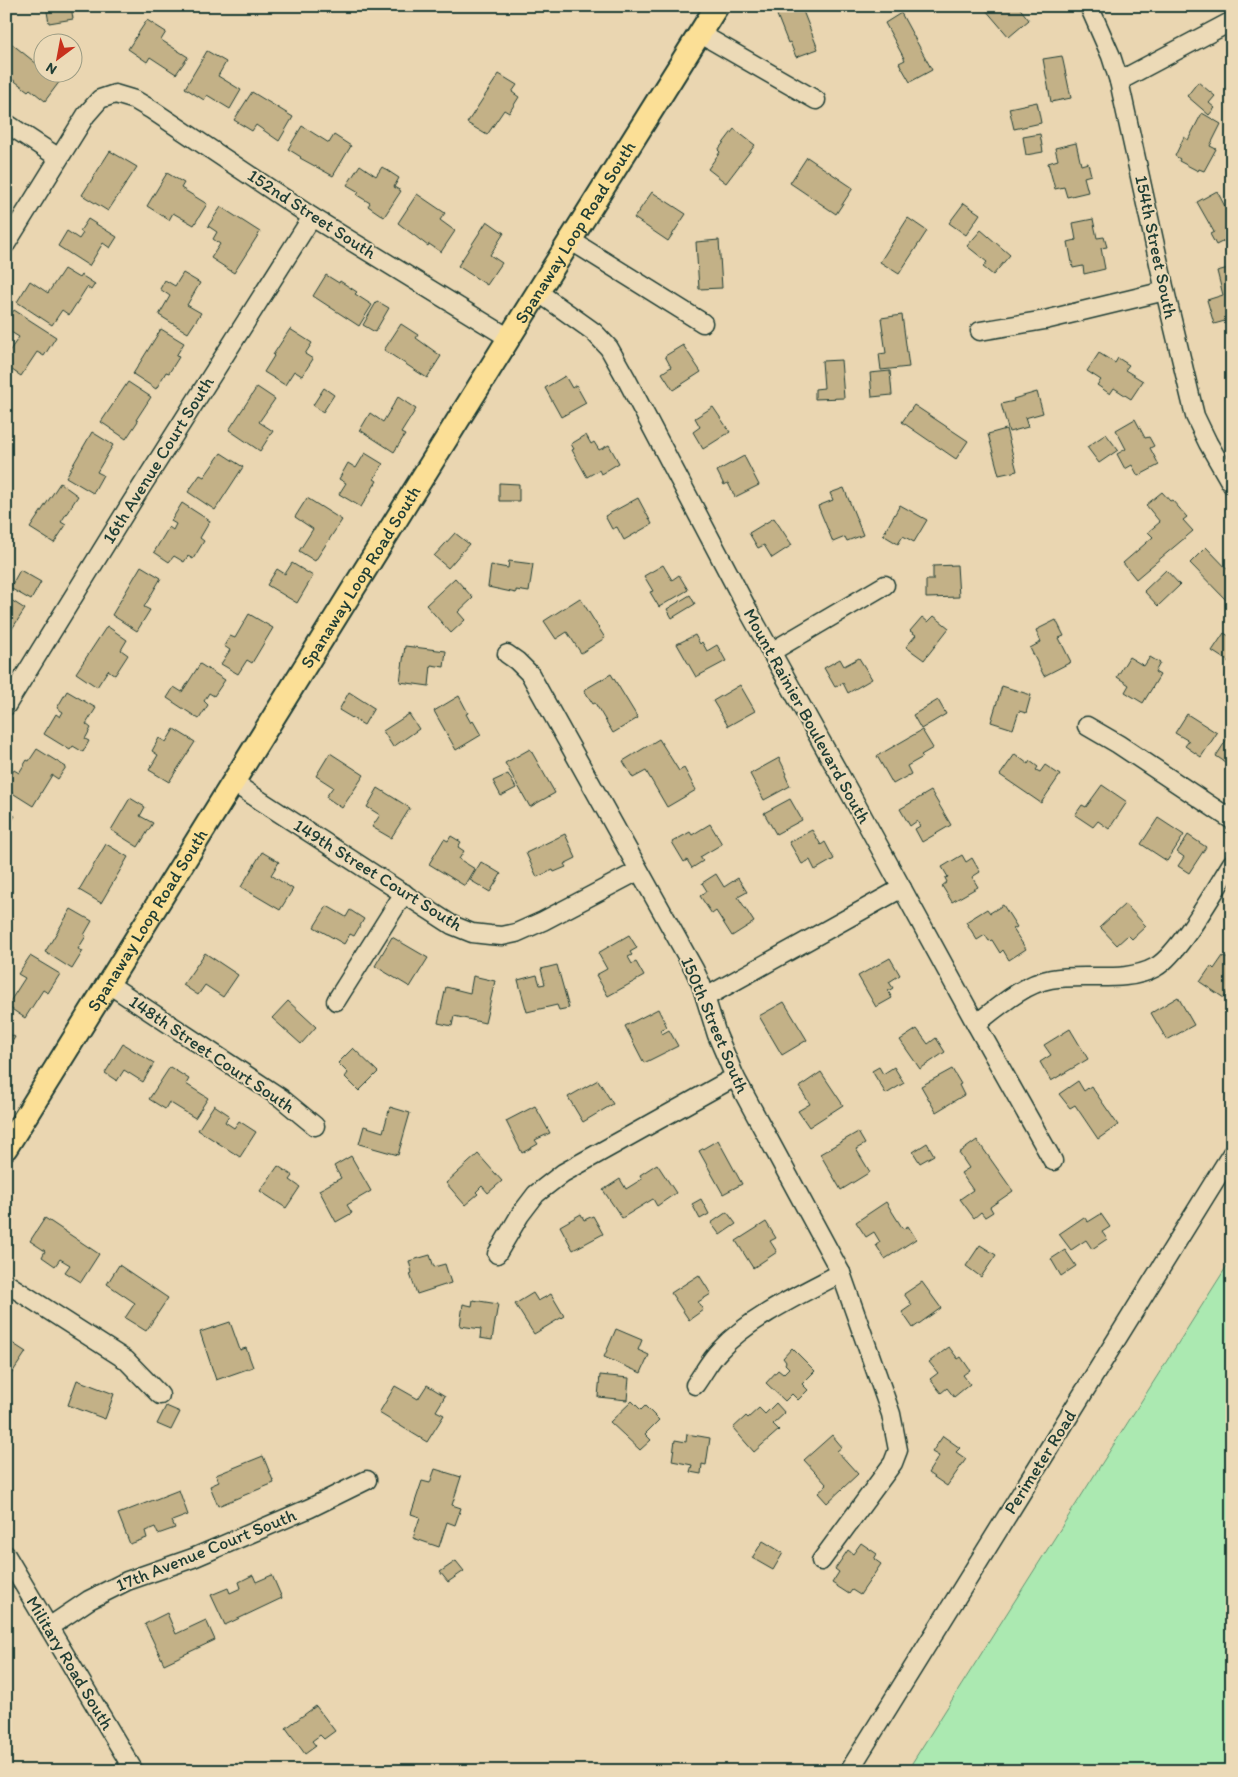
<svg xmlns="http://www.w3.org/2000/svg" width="1238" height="1777" viewBox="0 0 1238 1777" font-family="Itim,sans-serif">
<rect width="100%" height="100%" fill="#ead6b1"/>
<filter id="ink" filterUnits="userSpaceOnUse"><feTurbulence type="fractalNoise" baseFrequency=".02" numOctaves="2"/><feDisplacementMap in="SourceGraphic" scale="10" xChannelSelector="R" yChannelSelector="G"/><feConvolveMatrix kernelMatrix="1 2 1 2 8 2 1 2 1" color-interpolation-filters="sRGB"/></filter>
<g filter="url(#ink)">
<!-- green -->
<path fill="#abe9b1" stroke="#659372" d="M1232,1258V1771H907Z"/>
<!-- building -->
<g fill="#c3b187" stroke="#1f3d34">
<path d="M46,6H71L73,19L49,23Z"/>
<path d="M776,6H801L818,49L796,57L790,42L788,43L777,15L779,14Z"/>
<path d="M988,6H1018L1029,20L1009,37L985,9Z"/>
<path d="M901,13L932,70L910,82L899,63L905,60L885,23Z"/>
<path d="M147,20L166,32L161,40L188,57L176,74L150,57L147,62L128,49Z"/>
<path d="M7,40L42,68V72H49L60,81L45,101L30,89L28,91L8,76L10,74L6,71Z"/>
<path d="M207,51L226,62L218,76L241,90L230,109L207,95L204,100L185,88Z"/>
<path d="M1062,56L1071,98L1051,102L1043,59Z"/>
<path d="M499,74L517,85L512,92L519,97L509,113L504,110L487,135L467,123Z"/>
<path d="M1198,82L1215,96L1209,103L1215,108L1209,115L1187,96Z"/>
<path d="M252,92L293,117L279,141L256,125L252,131L234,120Z"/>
<path d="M1037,102L1041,123L1014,129L1009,108Z"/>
<path d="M1202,113L1221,124L1210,146L1216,149L1204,171L1199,169L1198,171L1179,161L1180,159L1175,156L1184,137L1188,140Z"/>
<path d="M302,126L329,143L334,135L351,146L333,176L300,158L301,157L288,149Z"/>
<path d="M734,129L755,145L726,183L708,169L720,152L718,150Z"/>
<path d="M1040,134L1043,152L1026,155L1023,137Z"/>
<path d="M1076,143L1081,165L1088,163L1091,175L1084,177L1088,192L1067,197L1064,187L1055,189L1048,163L1058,160L1055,148Z"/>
<path d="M110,151L137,167L108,211L82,195Z"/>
<path d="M807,157L853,188L836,214L790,183Z"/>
<path d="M360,165L376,176L382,167L399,178L394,187L401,191L384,217L368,206L370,203L357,195L359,192L347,185Z"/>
<path d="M167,173L184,183L181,188L207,204L194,225L173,213L169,220L147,206Z"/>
<path d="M1217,191L1232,220V237L1216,245L1210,234L1214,232L1197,202Z"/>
<path d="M652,192L686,214L668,241L634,218Z"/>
<path d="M417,194L445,213L440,220L455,231L441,252L429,244L428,246L398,223Z"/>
<path d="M964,203L980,214L966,235L949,223Z"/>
<path d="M221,207L260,232L234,273L211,258L220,244L213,239L217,232L208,226Z"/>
<path d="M908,218L927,231L899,274L880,262Z"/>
<path d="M88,219L117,237L110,248L103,243L89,266L58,246L67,231L79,239L83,233L80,231Z"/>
<path d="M1093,219L1097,238L1104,237L1107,247L1101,248L1105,269L1084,274L1083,266L1073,268L1068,242L1076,240L1073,223Z"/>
<path d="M487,221L504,233L490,255L502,263L487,285L458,266Z"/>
<path d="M981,230L1010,255L993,275L983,267L987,262L967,246Z"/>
<path d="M719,240L722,288L699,289L696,242Z"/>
<path d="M1232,267V319L1214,324L1207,300L1223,295L1217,271Z"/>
<path d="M64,269L79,278L81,275L95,284L91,290L87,287L69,315L62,310L52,325L17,302L30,281L48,293Z"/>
<path d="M183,273L200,283L187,305L201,313L188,333L159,315L170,296L160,289L165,280L175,286Z"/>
<path d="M326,275L339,283L340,281L357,292L355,294L372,305L359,326L313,296Z"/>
<path d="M377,301L389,308L375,332L363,325Z"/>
<path d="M14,310L56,337L44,356L37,352L21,376L6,366V356L19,337L6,329V322Z"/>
<path d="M902,315L909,367L881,370L879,354L886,353L881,318Z"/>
<path d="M401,324L418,335L416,338L441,356L427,378L384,350Z"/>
<path d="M161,329L184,343L176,356L179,357L169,373L166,372L156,389L133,374Z"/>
<path d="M290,329L312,343L305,354L313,359L302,376L294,371L285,385L264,372L274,356L273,355Z"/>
<path d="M683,345L701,372L673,390L662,373L671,367L665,356Z"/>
<path d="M1099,353L1115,363L1118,358L1129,365L1125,370L1143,381L1131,399L1114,388L1110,394L1097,385L1101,380L1087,371Z"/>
<path d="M841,360L844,398L815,399V389L824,388L822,361Z"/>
<path d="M890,371L892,395L872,397L870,373Z"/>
<path d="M565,376L572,388L576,385L586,403L561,417L545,388Z"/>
<path d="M128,382L151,397L136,420L138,421L126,439L101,422Z"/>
<path d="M257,387L275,399L259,422L273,431L260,451L229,430Z"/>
<path d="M324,388L334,395L323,412L313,405Z"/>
<path d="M1037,392L1043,413L1025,418L1028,427L1009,432L1001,404L1014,401L1013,399Z"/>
<path d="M398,397L416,409L401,433L405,435L394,452L360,430L370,413L383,422Z"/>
<path d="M914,405L968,441L956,459L902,422Z"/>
<path d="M713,407L730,432L703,449L693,432L700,427L695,418Z"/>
<path d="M1135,419L1145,438L1149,437L1154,446L1150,448L1159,465L1138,476L1132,465L1125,469L1117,454L1126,449L1116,430Z"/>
<path d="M1006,429L1017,471L999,475L988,434Z"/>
<path d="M92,432L113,445L97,472L103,475L93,493L66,477Z"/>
<path d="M1106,434L1118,450L1099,463L1087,447Z"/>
<path d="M586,435L591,444L594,442L599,450L609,445L619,463L601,474L599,470L587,477L572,450L574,449L571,444Z"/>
<path d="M221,453L243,467L215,510L188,492L200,475L204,477Z"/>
<path d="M365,453L383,464L374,479L377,481L361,507L339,494L346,483L339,479L348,463L356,468Z"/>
<path d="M744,456L759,485L735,497L728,483L724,485L717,471Z"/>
<path d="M60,483L78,496L61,522L66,525L54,543L30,528Z"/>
<path d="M499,483L519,484V501H499Z"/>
<path d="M844,488L863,535L847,541L845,537L833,542L818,506L833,500L830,493Z"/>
<path d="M1162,492L1170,501L1172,500L1187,517L1183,520L1193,531L1136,579L1123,563L1153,537L1148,532L1160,522L1146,505Z"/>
<path d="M307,498L342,520L315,561L299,551L313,529L295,517Z"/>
<path d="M638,498L652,524L624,540L617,527L612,529L605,516Z"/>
<path d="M182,503L210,521L200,538L204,541L193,559L188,556L184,562L174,556L169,562L154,552L169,527L173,530L176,524L171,521Z"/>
<path d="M900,505L927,520L914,542L903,536L898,544L883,535Z"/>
<path d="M774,518L792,545L772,558L764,545L758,548L749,533Z"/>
<path d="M455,533L469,544L448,568L434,556Z"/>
<path d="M1206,547L1232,574V594L1226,600L1190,563Z"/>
<path d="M509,561L533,564L529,592L516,590V593L488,587L491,565L508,568Z"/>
<path d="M292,563L313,576L297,603L267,585L277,569L285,574Z"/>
<path d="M663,565L672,580L679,575L688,590L659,607L650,592L653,591L644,576Z"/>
<path d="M957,565L959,597L926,598V580H933V566Z"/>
<path d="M141,566L161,578L144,607L150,610L137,631L112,615Z"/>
<path d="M20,570L41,582L31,600L10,588Z"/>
<path d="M1166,570L1180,585L1158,606L1144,591Z"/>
<path d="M455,578L473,598L458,612L465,620L451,633L426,605Z"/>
<path d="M690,595L695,604L672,618L667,609Z"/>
<path d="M6,597L25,609L6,638Z"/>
<path d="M580,598L605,638L581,653L567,632L556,639L544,621Z"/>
<path d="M249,614L273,628L252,663L247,660L238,674L221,664L230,650L224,646L230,636L235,638Z"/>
<path d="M934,616L949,628L924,660L906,647L916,635L910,631L922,617L928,622Z"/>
<path d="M1056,620L1064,636L1059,638L1071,662L1044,676L1030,648L1041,642L1036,630Z"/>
<path d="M107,626L127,640L121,650L128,655L115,675L108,670L97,687L76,673Z"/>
<path d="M1224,633L1232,638V664L1212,651Z"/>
<path d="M695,635L700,644L702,642L707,651L717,645L726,661L696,677L677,644Z"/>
<path d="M405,646L446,651L444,667L431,665L429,686L400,682Z"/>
<path d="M1129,657L1144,666L1150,657L1160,663L1155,672L1160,675L1143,703L1125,692L1129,685L1117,677Z"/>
<path d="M859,658L872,679L848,693L843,683L835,687L824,668L840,659L844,666Z"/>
<path d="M200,664L225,680L214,696L209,693L204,701L208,705L199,719L167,698L174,687L182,692Z"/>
<path d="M611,674L638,718L613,733L595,703L593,704L584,690Z"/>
<path d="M740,685L755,711L728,726L713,701Z"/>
<path d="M1002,686L1031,695L1026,713L1019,711L1013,729L991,722Z"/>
<path d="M67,691L96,708L86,724L91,728L85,739L89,741L83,752L73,746L70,750L44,734L56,714L60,717L63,712L57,708Z"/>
<path d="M349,692L374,708L364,725L339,710Z"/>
<path d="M459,696L468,713L466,714L471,723L473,721L481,735L456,750L434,711Z"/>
<path d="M938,700L946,714L921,729L913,715Z"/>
<path d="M409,714L419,729L393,747L383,731Z"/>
<path d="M1187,714L1217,733L1201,757L1185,746L1189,741L1175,733Z"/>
<path d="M174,729L195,742L169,782L149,770L158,755L152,751L159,738L166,742Z"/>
<path d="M922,730L933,748L921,755L923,757L907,766L911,774L893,784L877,756Z"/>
<path d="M1229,736L1232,738V774L1225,769L1228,764L1216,756Z"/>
<path d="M659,739L679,771L684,768L696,790L667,807L646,771L633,778L623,761Z"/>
<path d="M37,749L66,767L58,779L52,775L33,806L6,789V783L14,770L19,773L27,760L29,761Z"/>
<path d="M530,749L555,793L530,807L505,763Z"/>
<path d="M330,753L364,775L342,808L326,797L333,787L316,776Z"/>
<path d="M1015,754L1028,764L1030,761L1038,767L1036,770L1040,772L1045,765L1060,775L1041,803L1000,775Z"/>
<path d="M779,758L787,774L785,775L790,786L764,800L750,774Z"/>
<path d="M508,774L516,788L501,796L493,781Z"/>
<path d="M1102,785L1127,802L1109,829L1098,821L1093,827L1075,815L1082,805L1086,807Z"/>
<path d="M378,788L410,808L391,838L372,827L380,815L367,807Z"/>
<path d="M931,791L951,825L922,842L915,829L920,826L917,821L910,826L900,809Z"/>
<path d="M130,798L145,807L140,816L153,823L138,847L111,830Z"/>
<path d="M790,799L802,820L776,834L764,813Z"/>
<path d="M6,810L15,816L6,830Z"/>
<path d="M1158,818L1184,835L1167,861L1141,844Z"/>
<path d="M710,824L722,844L700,857L703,861L692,868L687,860L684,862L672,842L690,832L692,835Z"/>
<path d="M812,830L821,845L825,842L834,859L815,870L810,860L802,864L789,842Z"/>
<path d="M565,834L576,858L564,864L566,867L554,872L553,870L537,877L526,853Z"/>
<path d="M1188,835L1206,847L1189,873L1178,866L1184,857L1177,852Z"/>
<path d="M451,836L461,842L458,847L464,851L459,859L475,869L465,886L429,864L444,839L448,841Z"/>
<path d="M106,844L128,857L101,903L79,890Z"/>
<path d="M262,852L279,862L271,875L293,889L280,910L241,887Z"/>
<path d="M962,855L966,862L972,858L980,872L972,877L978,887L952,902L942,886L947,882L945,878L948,877L942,867Z"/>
<path d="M481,862L501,874L490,892L470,880Z"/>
<path d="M716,874L724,887L738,878L747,892L738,897L754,922L732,936L716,911L712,914L700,896L707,891L702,883Z"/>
<path d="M1125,904L1146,926L1132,939L1128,935L1117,945L1100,927Z"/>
<path d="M1003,905L1017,927L1013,929L1026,949L1009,960L1003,950L1000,953L992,940L989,941L985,935L977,940L966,922L987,909L990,913Z"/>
<path d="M327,906L346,917L350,910L364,919L354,936L350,934L344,944L314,927Z"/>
<path d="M71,909L92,921L84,935L86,936L78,949L83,951L72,969L45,952Z"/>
<path d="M629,935L637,948L630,952L632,955L628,957L632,964L636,962L644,976L608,996L596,975L607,969L598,953Z"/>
<path d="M392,937L428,958L410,987L375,966Z"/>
<path d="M205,953L238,975L223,997L205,985L198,995L183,985Z"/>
<path d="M30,956L60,974L48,993L43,990L25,1018L7,1006L25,978L18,974Z"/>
<path d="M1223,956L1232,961V986L1224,998L1200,982L1211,966L1214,969Z"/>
<path d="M890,958L900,975L889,982L893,988L888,991L892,998L876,1007L858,976Z"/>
<path d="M557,965L569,1008L559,1010L557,1005L527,1012L518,980L537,975L540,985L545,984L541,969Z"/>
<path d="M473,976L495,981L485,1023L454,1016L452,1026L438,1023L446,987L470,993Z"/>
<path d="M1178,997L1194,1025L1167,1040L1151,1013Z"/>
<path d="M288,1001L316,1027L301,1044L272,1018Z"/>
<path d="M784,1002L807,1040L782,1055L759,1016Z"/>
<path d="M658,1009L667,1027L660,1030L662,1034L669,1030L678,1046L644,1063L625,1026Z"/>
<path d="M917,1029L928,1044L936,1038L945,1052L920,1069L900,1040Z"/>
<path d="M1070,1029L1088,1059L1051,1081L1040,1062L1051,1055L1044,1045Z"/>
<path d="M6,1032L15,1037L8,1049L6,1048Z"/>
<path d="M123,1044L154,1063L143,1082L124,1070L117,1081L105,1073Z"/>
<path d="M353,1048L378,1072L359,1091L345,1077L348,1073L338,1063Z"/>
<path d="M170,1067L189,1079L186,1084L208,1098L195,1118L169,1102L165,1109L149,1099Z"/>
<path d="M879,1067L883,1074L894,1067L904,1083L886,1094L872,1071Z"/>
<path d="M952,1069L961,1084L959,1085L964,1095L936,1112L921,1086Z"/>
<path d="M821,1072L843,1105L809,1127L798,1111L810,1104L799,1087Z"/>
<path d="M598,1080L613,1104L583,1122L568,1097Z"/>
<path d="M1078,1081L1084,1091L1091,1086L1118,1125L1098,1139L1075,1105L1070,1108L1059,1094Z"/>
<path d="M214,1105L229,1115L225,1122L234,1128L239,1121L256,1132L240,1157L198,1130Z"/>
<path d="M535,1106L550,1133L535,1140L538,1144L522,1153L506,1121Z"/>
<path d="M390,1107L410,1113L398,1155L359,1144L364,1126L383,1132Z"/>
<path d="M858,1132L865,1144L856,1149L870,1172L841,1190L820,1154Z"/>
<path d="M718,1140L742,1184L723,1194L699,1151Z"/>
<path d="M977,1140L1013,1191L990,1207L993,1212L985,1217L981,1212L974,1218L960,1199L973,1190L961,1173L969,1168L959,1153Z"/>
<path d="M927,1143L934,1155L920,1163L913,1152Z"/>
<path d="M478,1154L502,1181L488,1193L482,1186L476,1192L478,1194L465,1205L446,1183Z"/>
<path d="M351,1156L371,1191L347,1205L352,1213L336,1222L319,1190L341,1178L334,1166Z"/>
<path d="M657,1164L676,1193L657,1206L653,1199L622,1218L603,1190L620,1179L626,1189L642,1179L640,1175Z"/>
<path d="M278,1166L293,1176L290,1180L300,1187L286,1208L260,1191Z"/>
<path d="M701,1199L709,1214L700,1219L692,1204Z"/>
<path d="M886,1202L903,1229L908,1226L916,1239L885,1259L876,1245L880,1242L874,1232L866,1237L856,1222Z"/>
<path d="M727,1212L736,1224L720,1235L711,1223Z"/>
<path d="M581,1214L584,1220L593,1216L603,1234L573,1250L560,1226Z"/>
<path d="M1101,1214L1110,1227L1102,1232L1107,1239L1092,1249L1086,1240L1071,1250L1059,1234L1084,1217L1088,1222Z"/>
<path d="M45,1218L99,1254L81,1282L65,1272L70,1265L60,1259L55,1266L42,1257L45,1251L30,1241Z"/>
<path d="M766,1222L776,1238L770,1241L777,1252L753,1268L736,1241Z"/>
<path d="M980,1245L996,1255L981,1277L966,1266Z"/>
<path d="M1065,1250L1076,1266L1061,1276L1051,1259Z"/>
<path d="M430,1255L434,1267L445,1264L451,1283L417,1294L410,1274L412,1273L409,1261Z"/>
<path d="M119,1265L168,1298L146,1331L125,1318L135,1303L107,1284Z"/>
<path d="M699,1275L711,1294L698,1302L703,1310L689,1320L671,1293Z"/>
<path d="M922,1282L941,1308L913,1328L902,1312L912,1305L904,1294Z"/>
<path d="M533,1293L538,1301L551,1294L564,1316L534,1334L515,1304Z"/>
<path d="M473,1300L498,1304L492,1340L480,1338L481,1329L460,1326L463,1304L472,1306Z"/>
<path d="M230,1322L240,1350L246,1348L253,1367L216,1380L200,1332Z"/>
<path d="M616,1329L642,1340L638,1350L649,1355L641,1373L604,1357Z"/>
<path d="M6,1339L26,1352L10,1376L6,1374Z"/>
<path d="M949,1347L958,1359L961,1357L970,1370L963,1375L970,1384L954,1397L947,1388L941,1393L930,1379L938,1373L929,1362Z"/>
<path d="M792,1348L815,1371L802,1384L808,1390L798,1400L792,1394L785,1401L766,1383L778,1370L783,1374L789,1368L785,1364L786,1362L783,1358Z"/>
<path d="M600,1375L629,1378L627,1400L598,1397Z"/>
<path d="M77,1380L114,1394L105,1419L68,1405Z"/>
<path d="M427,1385L445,1396L436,1411L444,1415L427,1442L379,1413L395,1386L418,1399Z"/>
<path d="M632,1401L641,1410L645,1406L659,1420L645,1434L651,1440L640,1450L610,1422Z"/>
<path d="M776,1403L785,1413L773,1424L779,1430L754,1452L733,1428L746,1416L748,1418L759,1408L765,1414Z"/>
<path d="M166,1406L180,1412L171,1430L157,1424Z"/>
<path d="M687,1434L710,1438L706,1465L702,1464L701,1474L690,1472L692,1465L672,1461L675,1440L686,1442Z"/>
<path d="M832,1435L842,1447L837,1451L858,1474L827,1503L818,1493L827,1485L804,1460Z"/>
<path d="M943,1436L960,1448L956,1452L966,1459L947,1486L928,1473L939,1456L932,1452Z"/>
<path d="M263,1456L274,1483L218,1506L210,1486L219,1482L216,1475Z"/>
<path d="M435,1469L461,1477L452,1505L461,1508L455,1525L447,1522L439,1547L413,1538L420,1517L411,1514L422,1481L430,1483Z"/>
<path d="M179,1490L188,1515L172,1521L175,1528L158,1534L155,1527L145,1531L147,1538L130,1544L118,1514Z"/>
<path d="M763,1541L783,1553L773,1570L752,1558Z"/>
<path d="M861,1543L877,1554L874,1559L881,1564L860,1595L852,1590L849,1594L832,1583L839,1572L835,1569L848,1550L853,1554Z"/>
<path d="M456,1561L464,1571L448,1582L440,1572Z"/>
<path d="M253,1575L256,1582L272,1575L282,1598L225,1625L211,1595L228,1588L230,1593L241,1588L239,1582Z"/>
<path d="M167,1613L176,1634L206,1620L215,1640L164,1664L145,1624Z"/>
<path d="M316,1706L335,1731L324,1739L320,1735L312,1741L316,1746L305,1754L286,1728Z"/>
</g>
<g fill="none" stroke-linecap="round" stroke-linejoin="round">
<!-- minor casing -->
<g stroke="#1f3d34" stroke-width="21">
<g id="minor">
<path d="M1089,6L1111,56L1119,81L1165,291L1195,416L1208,443L1232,485"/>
<path d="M699,33L816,100"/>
<path d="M1119,81L1232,21"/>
<path d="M6,123L59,158"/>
<path d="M570,240L703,323"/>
<path d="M6,244L86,115L100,99L115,94L135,100L152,110L312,217L509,338"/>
<path d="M538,292L594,332L609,348L627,380L749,612L851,795L976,1024L1053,1161"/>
<path d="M980,331L1045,320L1165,291"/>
<path d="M771,652L885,585"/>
<path d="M507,654L517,661L530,674L694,969L701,984L717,1035L735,1077L841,1273L891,1414L898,1450L893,1463L821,1561"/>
<path d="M6,706L128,508L312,217"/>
<path d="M1087,726L1118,744L1232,820"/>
<path d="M232,782L452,925L472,933L490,935L502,936L516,933L543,921L638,871"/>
<path d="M107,983L281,1098L315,1126"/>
<path d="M706,997L902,888"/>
<path d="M336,1001L404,893"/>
<path d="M976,1024C998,1007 1023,984 1051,979C1085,973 1125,984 1156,967C1180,953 1216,888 1232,863"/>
<path d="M497,1254L520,1215L536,1194L563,1173L735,1077"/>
<path d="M6,1283L126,1360L160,1395"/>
<path d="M695,1385C703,1374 710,1360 720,1350C749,1318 803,1293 841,1273"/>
<path d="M6,1555L134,1771"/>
<path d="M49,1627L89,1600L127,1581L193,1558L310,1508L367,1480"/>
<path d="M849,1771L1232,1153"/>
</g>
</g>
<!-- major casing -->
<g stroke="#1f3d34" stroke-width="26">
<g id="major">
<path id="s1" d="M6,1148L509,338L717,6"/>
</g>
</g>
<!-- minor -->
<use href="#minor" stroke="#ecdab7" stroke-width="18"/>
<!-- major -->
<use href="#major" stroke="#fbdf96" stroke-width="22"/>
</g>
</g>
<g text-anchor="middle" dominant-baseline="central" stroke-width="4" stroke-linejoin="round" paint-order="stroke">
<!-- street labels -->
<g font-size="18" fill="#1f3d34" stroke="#ecdab7">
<text transform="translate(312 214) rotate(33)">152nd Street South</text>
<text stroke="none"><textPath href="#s1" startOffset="1078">Spanaway Loop Road South</textPath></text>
<text transform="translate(1156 247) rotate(78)">154th Street South</text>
<text transform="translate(158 460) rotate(-58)">16th Avenue Court South</text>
<text stroke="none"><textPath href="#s1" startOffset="672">Spanaway Loop Road South</textPath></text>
<text transform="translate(807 716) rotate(61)">Mount Rainier Boulevard South</text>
<text transform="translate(378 875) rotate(32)">149th Street Court South</text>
<text stroke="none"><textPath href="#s1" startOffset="268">Spanaway Loop Road South</textPath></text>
<text transform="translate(715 1025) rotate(67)">150th Street South</text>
<text transform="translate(212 1054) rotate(34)">148th Street Court South</text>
<text transform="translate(1040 1462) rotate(-58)">Perimeter Road</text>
<text transform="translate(206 1550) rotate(-22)">17th Avenue Court South</text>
<text transform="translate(70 1663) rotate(59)">Military Road South</text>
</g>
</g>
<!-- margin -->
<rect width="1238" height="1777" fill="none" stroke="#ecdab7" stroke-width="25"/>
<rect x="12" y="12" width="1213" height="1752" fill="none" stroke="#1f3d34" stroke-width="2" filter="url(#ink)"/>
<!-- north arrow -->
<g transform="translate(58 58) rotate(212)"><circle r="24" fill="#ecdab7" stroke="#9a9b83"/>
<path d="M0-4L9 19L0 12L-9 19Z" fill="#c8321e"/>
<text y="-8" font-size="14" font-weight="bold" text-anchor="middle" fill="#1f3d34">N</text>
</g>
</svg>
